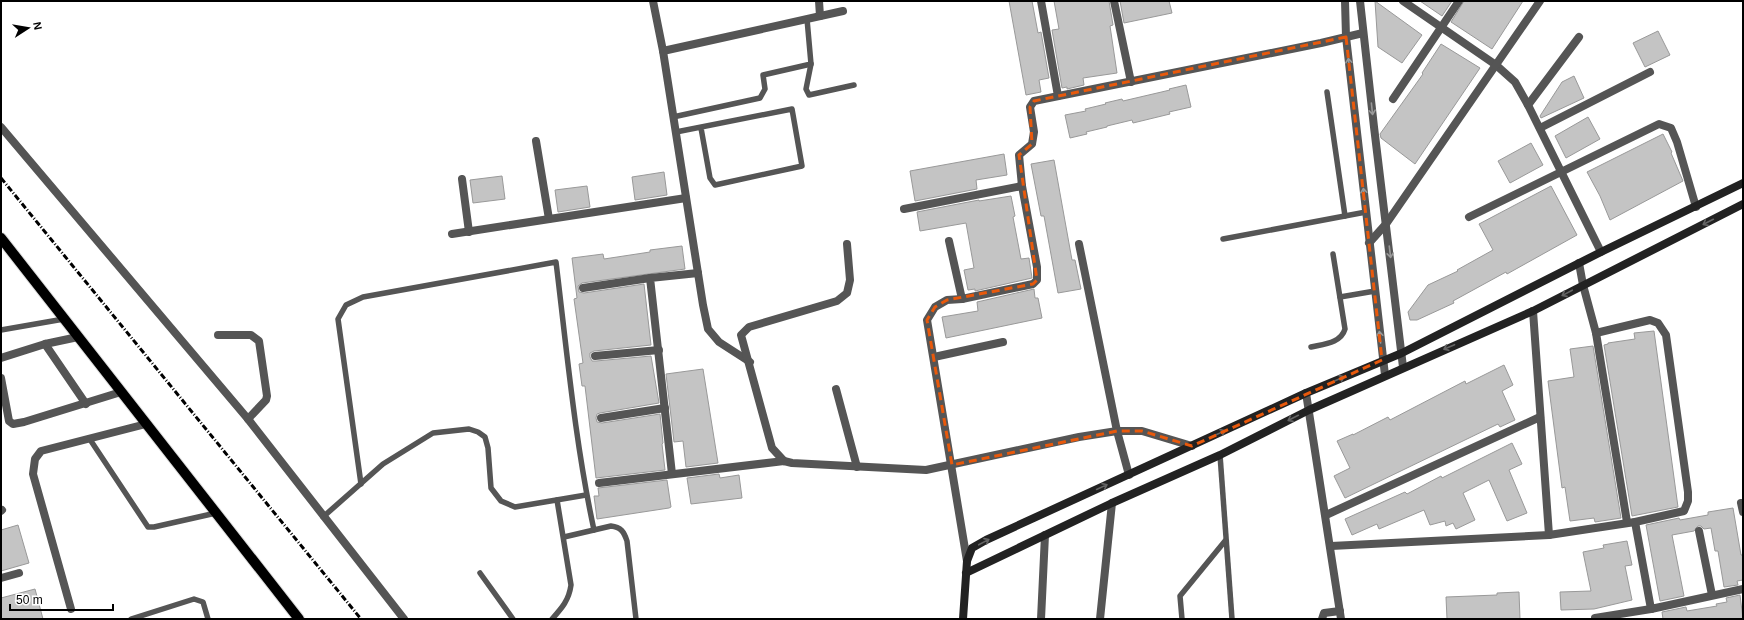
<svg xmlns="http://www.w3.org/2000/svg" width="1744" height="620" viewBox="0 0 1744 620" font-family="Helvetica,sans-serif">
<rect width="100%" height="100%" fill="#fff"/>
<!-- building -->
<g fill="#c4c4c4" stroke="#999">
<path d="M1009,1H1032L1038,33L1041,32L1049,78L1039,80L1041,92L1026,95Z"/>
<path d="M1054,1H1109L1113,25L1110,26L1117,73L1083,78L1084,85L1067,89V87L1062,88L1052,30L1059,29Z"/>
<path d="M1120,1H1169L1172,13L1124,23Z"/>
<path d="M1375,1L1422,35L1402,63L1378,47Z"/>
<path d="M1420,1H1452L1442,16Z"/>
<path d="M1464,1H1523L1492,49L1451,22Z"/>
<path d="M1658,31L1670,55L1645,67L1633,43Z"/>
<path d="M1441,44L1480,68L1415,164L1381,138L1380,134L1423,74L1422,73Z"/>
<path d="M1574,76L1584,98L1541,118L1540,116L1562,82Z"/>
<path d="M1186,85L1191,107L1169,112L1170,114L1133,123L1132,120L1107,126V127L1086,132L1087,134L1070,138L1065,115L1086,111L1085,109L1106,104L1105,103L1122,99L1123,101L1170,90L1169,89Z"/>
<path d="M1588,117L1600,139L1566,158L1555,136Z"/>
<path d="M1663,134L1672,152L1671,153L1683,181L1610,220L1600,196L1587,172Z"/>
<path d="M1531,143L1543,165L1510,183L1498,161Z"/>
<path d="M1004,154L1007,175L976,180L977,189L915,201L910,171Z"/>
<path d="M1054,160L1072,260H1075L1081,289L1058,293L1044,216H1041L1031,164Z"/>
<path d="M664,172L667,195L635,200L632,177Z"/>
<path d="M502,176L505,199L473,203L470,180Z"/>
<path d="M587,186L590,207L558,212L555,190Z"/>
<path d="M1551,186L1577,235L1507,274L1506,272L1453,301L1454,303L1417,320H1410L1408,312L1428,285L1458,271L1457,270L1493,250L1479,224Z"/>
<path d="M1011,196L1015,216L1013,217L1021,259L1029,258L1032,278L975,291V289L968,290L964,270L974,268L966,223L920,231L917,212L979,200V201Z"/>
<path d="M682,246L685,269L582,283L578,286L579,292L584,293L644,284L651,345L594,351L590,353V357L592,361H596L651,356L659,403L600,413L597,414L596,418L597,422L602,423L660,414L663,443L662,444L665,470L596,478L585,386H582L579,364L583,363L574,299L577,298L572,258L603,254L604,259L650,252V250Z"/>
<path d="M1034,289L1035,298H1038L1042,318L946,338L942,317L978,311L977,302Z"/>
<path d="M1654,331L1678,507L1632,516L1604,345L1608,344V343L1635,339L1634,333Z"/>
<path d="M1593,346L1621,518L1595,522L1594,518L1570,521L1565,487L1562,488L1548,381L1574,377L1570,349Z"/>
<path d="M1504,365L1513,385L1502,391L1515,420L1500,427L1498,424L1345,498L1334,476L1350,468L1337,441L1353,434V435L1388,417L1390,420L1465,381L1466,384Z"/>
<path d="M703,369L718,463L686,467L683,441L674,442L666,374Z"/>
<path d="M1512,443L1522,464L1509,470L1527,513L1507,521L1489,480L1463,493L1475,520L1456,529L1453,523L1446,526L1445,521L1430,525L1424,510L1379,529L1377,524L1352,535L1345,519L1405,492L1407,494L1441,476L1442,478Z"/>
<path d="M719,474L720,478L739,475L742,498L691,504L687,478Z"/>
<path d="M667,480L671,507L669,508L597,519L594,496H599L598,488Z"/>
<path d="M1733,508L1741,555H1743V580L1737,581L1738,585L1724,587L1718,551H1715L1711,528L1704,529L1701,526H1698L1694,531L1672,535L1684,596L1660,601L1646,525L1679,518L1680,520L1708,515V512Z"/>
<path d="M18,525L29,563L1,571V530Z"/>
<path d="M1627,541L1632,565L1625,566L1632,600L1594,609L1561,610L1560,592L1591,591L1583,552L1604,548L1603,545Z"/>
<path d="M35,589L43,619H1V598Z"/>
<path d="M1519,592L1520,619H1447L1446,597L1497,595V593Z"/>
<path d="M1740,595L1743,619H1663L1662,612L1686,607L1687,611L1717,606L1716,604L1727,602L1726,598Z"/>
</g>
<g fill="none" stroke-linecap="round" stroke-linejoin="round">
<!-- primary casing -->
<g stroke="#dbdbdb" stroke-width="12">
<path id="primary" d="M1,238L299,619"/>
</g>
<!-- lane -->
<g stroke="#555" stroke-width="5.5">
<path d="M811,64L806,89L809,95L854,85"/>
<path d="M1327,92L1345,216"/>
<path d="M673,117L760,98L765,89L763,75L811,64L807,19"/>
<path d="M676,132L792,109L802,166L715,185L710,178L701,128"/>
<path d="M1223,239L1366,212"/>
<path d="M1340,297L1375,291"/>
<path d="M1,330L64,319"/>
<path d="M1311,347C1324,344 1341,343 1345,329L1333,254"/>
<path d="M89,438L148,527H154L216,513"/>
<path d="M1220,455L1232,619"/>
<path d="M361,484L338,319L346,305L363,297L556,262C567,352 575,442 594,530"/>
<path d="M323,517L383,464L433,433L469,429L478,432L485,437L488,448L491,488L501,501L515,507L586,495"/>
<path d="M564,537L611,526C621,527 624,532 627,541L636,619"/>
<path d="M480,573L513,619"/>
<path d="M131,619L194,599L203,602L208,619"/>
<path d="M552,619C562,608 569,600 571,585L557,500"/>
<path d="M1182,619L1180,596L1225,541"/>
</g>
<!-- street -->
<g stroke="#555" stroke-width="8">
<path d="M653,1L663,51"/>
<path d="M819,1L820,16"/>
<path d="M1041,1L1058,96"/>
<path d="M1114,1L1131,82"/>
<path d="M1345,1L1346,37L1385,375"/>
<path d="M1360,1L1374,127L1403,367"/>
<path d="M1403,1L1496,65L1515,82L1528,105L1601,252"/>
<path d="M1393,99L1459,1"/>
<path d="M1528,105L1579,37"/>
<path d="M1,127L248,419L404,619"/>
<path d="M1540,128L1650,72"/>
<path d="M536,141L549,219"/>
<path d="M462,179L469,232"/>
<path d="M904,209L1022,186"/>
<path d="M1469,217L1659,124L1671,128L1677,142L1696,207"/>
<path d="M452,234L686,198"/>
<path d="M949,241L962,299"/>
<path d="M1369,243L1386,224L1540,1"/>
<path d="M1079,244L1117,431L1129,475"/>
<path d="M1579,263L1583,285L1596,333L1627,522"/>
<path d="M583,288L650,278"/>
<path d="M1533,311L1549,535"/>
<path d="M218,335H251L259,341L267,396L266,400L248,419"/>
<path d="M45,344L86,404"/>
<path d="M595,356L659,350"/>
<path d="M934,357L1003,342"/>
<path d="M1,358L45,344L78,337"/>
<path d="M750,362L719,342L708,329L703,305L663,51L843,11"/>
<path d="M1,378L9,421L13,424L24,422L121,392"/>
<path d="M836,389L857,467"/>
<path d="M1306,393L1341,619"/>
<path d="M601,418L665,408"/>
<path d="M784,461L772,448L741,335L749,327L837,301L847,293L850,280L847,244"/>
<path d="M672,474L650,278L698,273"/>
<path d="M599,483L784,461L792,463L926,470L1079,437L1117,431H1142L1192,446"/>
<path d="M1741,503L1743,512"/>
<path d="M1,511L2,510"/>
<path d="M1326,515L1540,417"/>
<path d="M1635,522L1651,609L1743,589"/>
<path d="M1699,531L1712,595"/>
<path d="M1331,546L1549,535L1635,522L1684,511L1688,501V492L1666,335L1658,323L1650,320L1596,333"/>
<path d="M967,561L927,320L935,307L947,300L962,299L1033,284L1037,280V267L1022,186L1019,155L1032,144L1034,132L1030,107L1034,101L1321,43L1363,33"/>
<path d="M1,578L19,573"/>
<path d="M71,609L33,474L35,459L41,451L146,424"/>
<path d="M1595,618L1651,609"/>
<path d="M1041,619L1045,535"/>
<path d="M1100,619L1112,503"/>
<path d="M1322,619L1324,613L1340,611"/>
</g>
<!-- secondary -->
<g stroke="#222" stroke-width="8">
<path d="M966,573L1112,503L1220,455L1309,410L1533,311L1743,204"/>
<path d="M963,619L967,561L972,548L986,540L1306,393L1402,353L1601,252L1743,183"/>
</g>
<!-- primary -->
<use href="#primary" stroke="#000" stroke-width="10"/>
<!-- rail -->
<path stroke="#000" stroke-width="3" stroke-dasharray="6 2 1 2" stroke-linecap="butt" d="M1,178L361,619"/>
</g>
<!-- one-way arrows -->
<defs><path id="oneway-shaft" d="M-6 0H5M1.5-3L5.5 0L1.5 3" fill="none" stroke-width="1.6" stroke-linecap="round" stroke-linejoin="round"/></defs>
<g stroke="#999">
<use href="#oneway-shaft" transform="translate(1349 64) rotate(-96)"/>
<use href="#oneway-shaft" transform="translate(1372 109) rotate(84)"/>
<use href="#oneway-shaft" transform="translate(1364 194) rotate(-96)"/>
<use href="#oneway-shaft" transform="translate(1390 252) rotate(83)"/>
<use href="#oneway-shaft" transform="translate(1380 337) rotate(-96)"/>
</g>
<g stroke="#646464">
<use href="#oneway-shaft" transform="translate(1708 222) rotate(153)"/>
<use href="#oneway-shaft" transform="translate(1567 293) rotate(152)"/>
<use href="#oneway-shaft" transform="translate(1449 347) rotate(157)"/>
<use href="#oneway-shaft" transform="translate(1339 379) rotate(-24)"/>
<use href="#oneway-shaft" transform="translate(1293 418) rotate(153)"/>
<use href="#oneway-shaft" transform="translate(1220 433) rotate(-25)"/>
<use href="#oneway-shaft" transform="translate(1102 487) rotate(-25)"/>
<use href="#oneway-shaft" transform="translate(984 542) rotate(-28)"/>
</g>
<!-- marked area -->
<path fill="none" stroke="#e8590c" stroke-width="3" stroke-dasharray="8 5" stroke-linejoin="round" d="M1346,37L1382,360L1192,446L1142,431H1117L952,465L927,320L935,307L947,300L1033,284L1037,280L1019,155L1032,144L1030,107L1034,101Z"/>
<!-- border -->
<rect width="1744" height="620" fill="none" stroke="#000000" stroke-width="4"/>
<!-- north arrow -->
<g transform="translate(28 28) rotate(78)" stroke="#ffffff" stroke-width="3" paint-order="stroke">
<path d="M0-3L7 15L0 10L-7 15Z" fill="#000000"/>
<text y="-6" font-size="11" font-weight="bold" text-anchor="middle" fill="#000000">N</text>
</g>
<!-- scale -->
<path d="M10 604v6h103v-6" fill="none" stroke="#000000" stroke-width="2"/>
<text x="16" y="604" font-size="12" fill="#000000" stroke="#ffffff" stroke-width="3" paint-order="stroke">50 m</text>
</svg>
